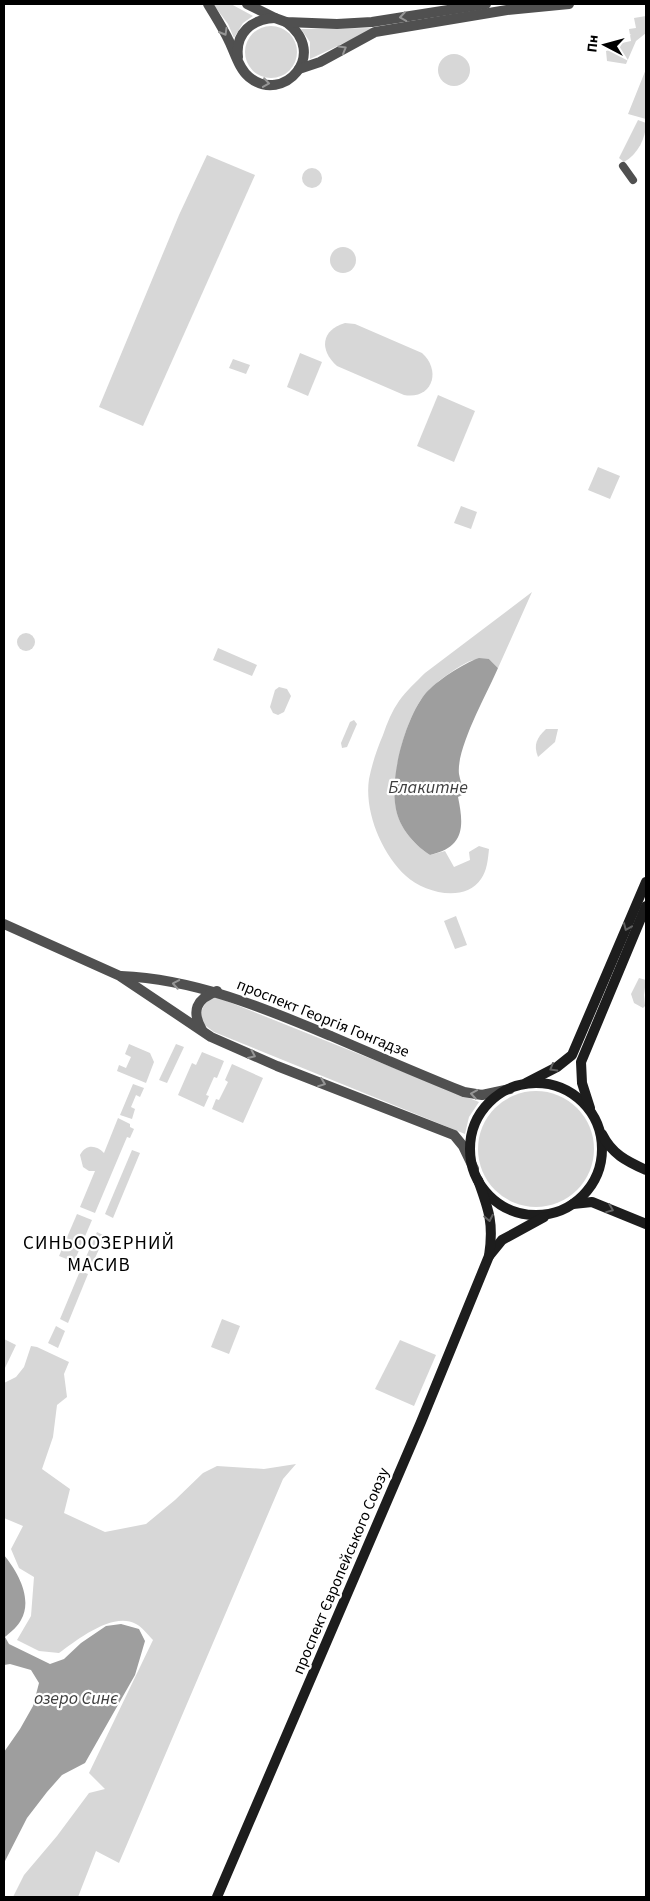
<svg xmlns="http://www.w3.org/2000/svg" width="650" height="1901" viewBox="0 0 650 1901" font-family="'Source Sans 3',sans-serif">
<rect width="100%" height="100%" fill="#fff"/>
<!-- green -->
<g fill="#d7d7d7">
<path d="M213,4H231L253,16L243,23L234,38L228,24Z"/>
<path d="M646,16V33L636,41L626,64L607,61L606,51L620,47L622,43L631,41L629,29L636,28L634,18Z"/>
<circle cx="271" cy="52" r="26"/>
<path d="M376,28L310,59V42L301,29Z"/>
<circle cx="454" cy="70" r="16"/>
<path d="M646,69V119L628,114Z"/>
<path d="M638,120L646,123C646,138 638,154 624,162L619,158Z"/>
<path d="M207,155L255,175L143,426L99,407L179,215Z"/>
<circle cx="312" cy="178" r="10"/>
<circle cx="343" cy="260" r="13"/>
<path d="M345,323L355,324L422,353C442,371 432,400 404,395L337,366C319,350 321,330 345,323Z"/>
<path d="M300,353L322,362L308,396L287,387Z"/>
<path d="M233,359L250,365L246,374L229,368Z"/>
<path d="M438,395L475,411L454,462L417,446Z"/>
<path d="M598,467L620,476L610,499L588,490Z"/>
<path d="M461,506L477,512L471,529L454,523Z"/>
<path d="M532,592L498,668L489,659C482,660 472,659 466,663C453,670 436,682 426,693C406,716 392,772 395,802C397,825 412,843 430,855L445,851L454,867L470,860L469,852L479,846L489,849C488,859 487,871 481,879C465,903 424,893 406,876C382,854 364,812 369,779C372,764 377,749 383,735C387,723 392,711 399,701C407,690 416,682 425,673Z"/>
<circle cx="26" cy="642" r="9"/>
<path d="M218,648L257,665L252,676L213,660Z"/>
<path d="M279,687L287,689L291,696L284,712L278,715L273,713L270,707L275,690Z"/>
<path d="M354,720L357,724L347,747L342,748L341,743L350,722Z"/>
<path d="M546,729H558L555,742L538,757C533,744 537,738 546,729Z"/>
<path d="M456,916L467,945L455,949L444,921Z"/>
<path d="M639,978L646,980L644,995L645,1006L643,1008L634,1003L631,994Z"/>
<path d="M214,996L479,1102L469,1117L465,1134L214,1032L202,1023C199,1009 204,1004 214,996Z"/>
<path d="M129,1044L150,1053L154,1062L146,1083L117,1071L119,1065L126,1068L131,1057L125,1054Z"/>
<path d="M176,1044L184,1047L167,1083L159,1080Z"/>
<path d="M202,1052L224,1061L217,1078L214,1077L206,1095L209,1096L204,1107L178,1095L192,1063L196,1065Z"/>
<path d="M232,1064L263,1078L243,1123L212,1109L216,1099L219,1100L228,1082L225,1080Z"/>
<path d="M133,1084L144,1088L140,1097L136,1095L131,1107L135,1109L132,1119L120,1115Z"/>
<circle cx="536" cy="1149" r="58"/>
<path d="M118,1118L130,1124V1127L134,1129L130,1138L127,1137L95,1213L80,1207L95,1171H89L83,1167L80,1155C86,1144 96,1145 104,1153Z"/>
<path d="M132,1150L140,1153L113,1218L105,1214Z"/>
<path d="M77,1214L92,1220L74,1262L59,1256Z"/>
<path d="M97,1232L105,1236L90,1269L82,1266Z"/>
<path d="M80,1271L88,1274L68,1323L60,1319Z"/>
<path d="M222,1319L240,1326L229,1354L211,1347Z"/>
<path d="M56,1326L65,1331L58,1348L48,1343Z"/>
<path d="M4,1339L16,1345L4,1370Z"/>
<path d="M400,1340L436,1355L414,1406L375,1389Z"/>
<path d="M31,1346L37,1347L69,1362L64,1374L67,1397L57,1405L53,1437L42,1469L70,1489L64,1513L105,1532L146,1524L175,1500L203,1473L217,1466L264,1469L296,1464L283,1479L119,1863L96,1851L78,1897H13L24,1875L57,1836L89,1793L105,1789L89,1773L153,1640C148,1635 142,1627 136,1624C113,1611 77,1640 59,1653L39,1651L17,1640L31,1616L34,1577L19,1568L11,1549L23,1526L4,1518V1383L16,1377L24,1367Z"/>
</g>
<!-- water -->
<g fill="#9e9e9e">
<path d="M479,658L489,659L498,668C487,694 456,748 459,774C460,781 463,787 466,793L458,797C464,826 465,847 430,855C412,843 397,825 395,803C391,772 406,718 425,694C436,681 464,663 479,658Z"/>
<path d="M4,1555C18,1572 33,1599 21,1620C18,1626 11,1632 5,1637L9,1644L50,1664L64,1659L81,1643L106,1626L121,1624L139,1629L145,1641L135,1675L85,1763L62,1775L47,1792L27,1818L4,1863V1752L20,1729L33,1706L39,1683L31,1670L10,1664L4,1665Z"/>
</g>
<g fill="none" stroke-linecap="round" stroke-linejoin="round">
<!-- minor -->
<path stroke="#505050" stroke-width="8" d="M623,166L633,180"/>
<!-- tertiary -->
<g stroke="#505050" stroke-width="10">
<path d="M208,4C215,16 223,28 229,41C235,53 239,69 249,77C283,105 330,54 286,22"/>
<path d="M247,4L275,18L286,22L337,24L372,22L486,4"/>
<path d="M238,57C235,33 252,19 275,18"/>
<path d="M299,69L320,62L375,32L507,10L569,4"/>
<path d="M4,924L120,976L211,1037L277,1066L454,1135L463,1146L474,1169"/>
<path d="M121,976C195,979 264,1008 331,1036C375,1055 419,1074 464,1092L482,1095L510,1089"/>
<path d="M202,1030C191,1011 196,999 217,991"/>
</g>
<!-- secondary -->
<g stroke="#1d1d1d" stroke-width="10">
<path d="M526,1083L557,1067L572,1055L646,882"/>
<circle cx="536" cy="1149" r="66"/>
<path d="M590,1108L582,1083L581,1062L646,906"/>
<path d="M602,1134C612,1154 626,1161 646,1170"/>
<path d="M573,1204L592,1202L646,1224"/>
<path d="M489,1256L502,1240L544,1217"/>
<path d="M217,1897L421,1422L489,1256C494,1224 489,1210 478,1180"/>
</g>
</g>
<!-- one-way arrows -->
<defs><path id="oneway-chevron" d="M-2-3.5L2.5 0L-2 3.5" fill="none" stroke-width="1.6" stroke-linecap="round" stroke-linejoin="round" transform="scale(1.25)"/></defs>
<g stroke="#969696">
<use href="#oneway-chevron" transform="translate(403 17) rotate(171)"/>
<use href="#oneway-chevron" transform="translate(224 32) rotate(60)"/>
<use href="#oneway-chevron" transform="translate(343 49) rotate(-30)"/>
<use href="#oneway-chevron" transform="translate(266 83) rotate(8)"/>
<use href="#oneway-chevron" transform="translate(176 984) rotate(-170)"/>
<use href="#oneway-chevron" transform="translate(252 1055) rotate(24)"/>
<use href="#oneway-chevron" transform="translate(322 1083) rotate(21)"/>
<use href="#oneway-chevron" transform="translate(474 1094) rotate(-171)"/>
</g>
<g stroke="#616161">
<use href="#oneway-chevron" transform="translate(627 927) rotate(113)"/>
<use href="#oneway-chevron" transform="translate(553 1068) rotate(150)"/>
<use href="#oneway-chevron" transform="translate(610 1209) rotate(22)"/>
<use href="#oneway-chevron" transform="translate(489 1218) rotate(79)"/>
</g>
<g text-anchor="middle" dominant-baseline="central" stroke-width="4.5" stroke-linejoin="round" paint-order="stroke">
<!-- street labels -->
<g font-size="16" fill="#000" stroke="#fff">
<text transform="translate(323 1018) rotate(22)">проспект Георгія Гонгадзе</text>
<text transform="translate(341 1571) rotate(-67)">проспект Європейського Союзу</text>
</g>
<!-- water labels -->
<g font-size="18" font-style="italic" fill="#3f3f3f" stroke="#fff">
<text x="428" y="787">Блакитне</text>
<text x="76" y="1698">озеро Синє</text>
</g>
<!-- quarter labels -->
<g font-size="19" letter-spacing="1" fill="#000" stroke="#fff">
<text x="99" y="1243">СИНЬООЗЕРНИЙ<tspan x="99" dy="22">МАСИВ</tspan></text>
</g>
</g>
<!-- border -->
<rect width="650" height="1901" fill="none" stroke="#000000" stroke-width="10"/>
<!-- north arrow -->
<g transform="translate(605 45) rotate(276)" stroke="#ffffff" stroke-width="4" paint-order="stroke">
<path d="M0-4L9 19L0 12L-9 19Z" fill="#000000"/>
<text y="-8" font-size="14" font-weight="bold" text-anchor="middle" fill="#000000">Пн</text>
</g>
</svg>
